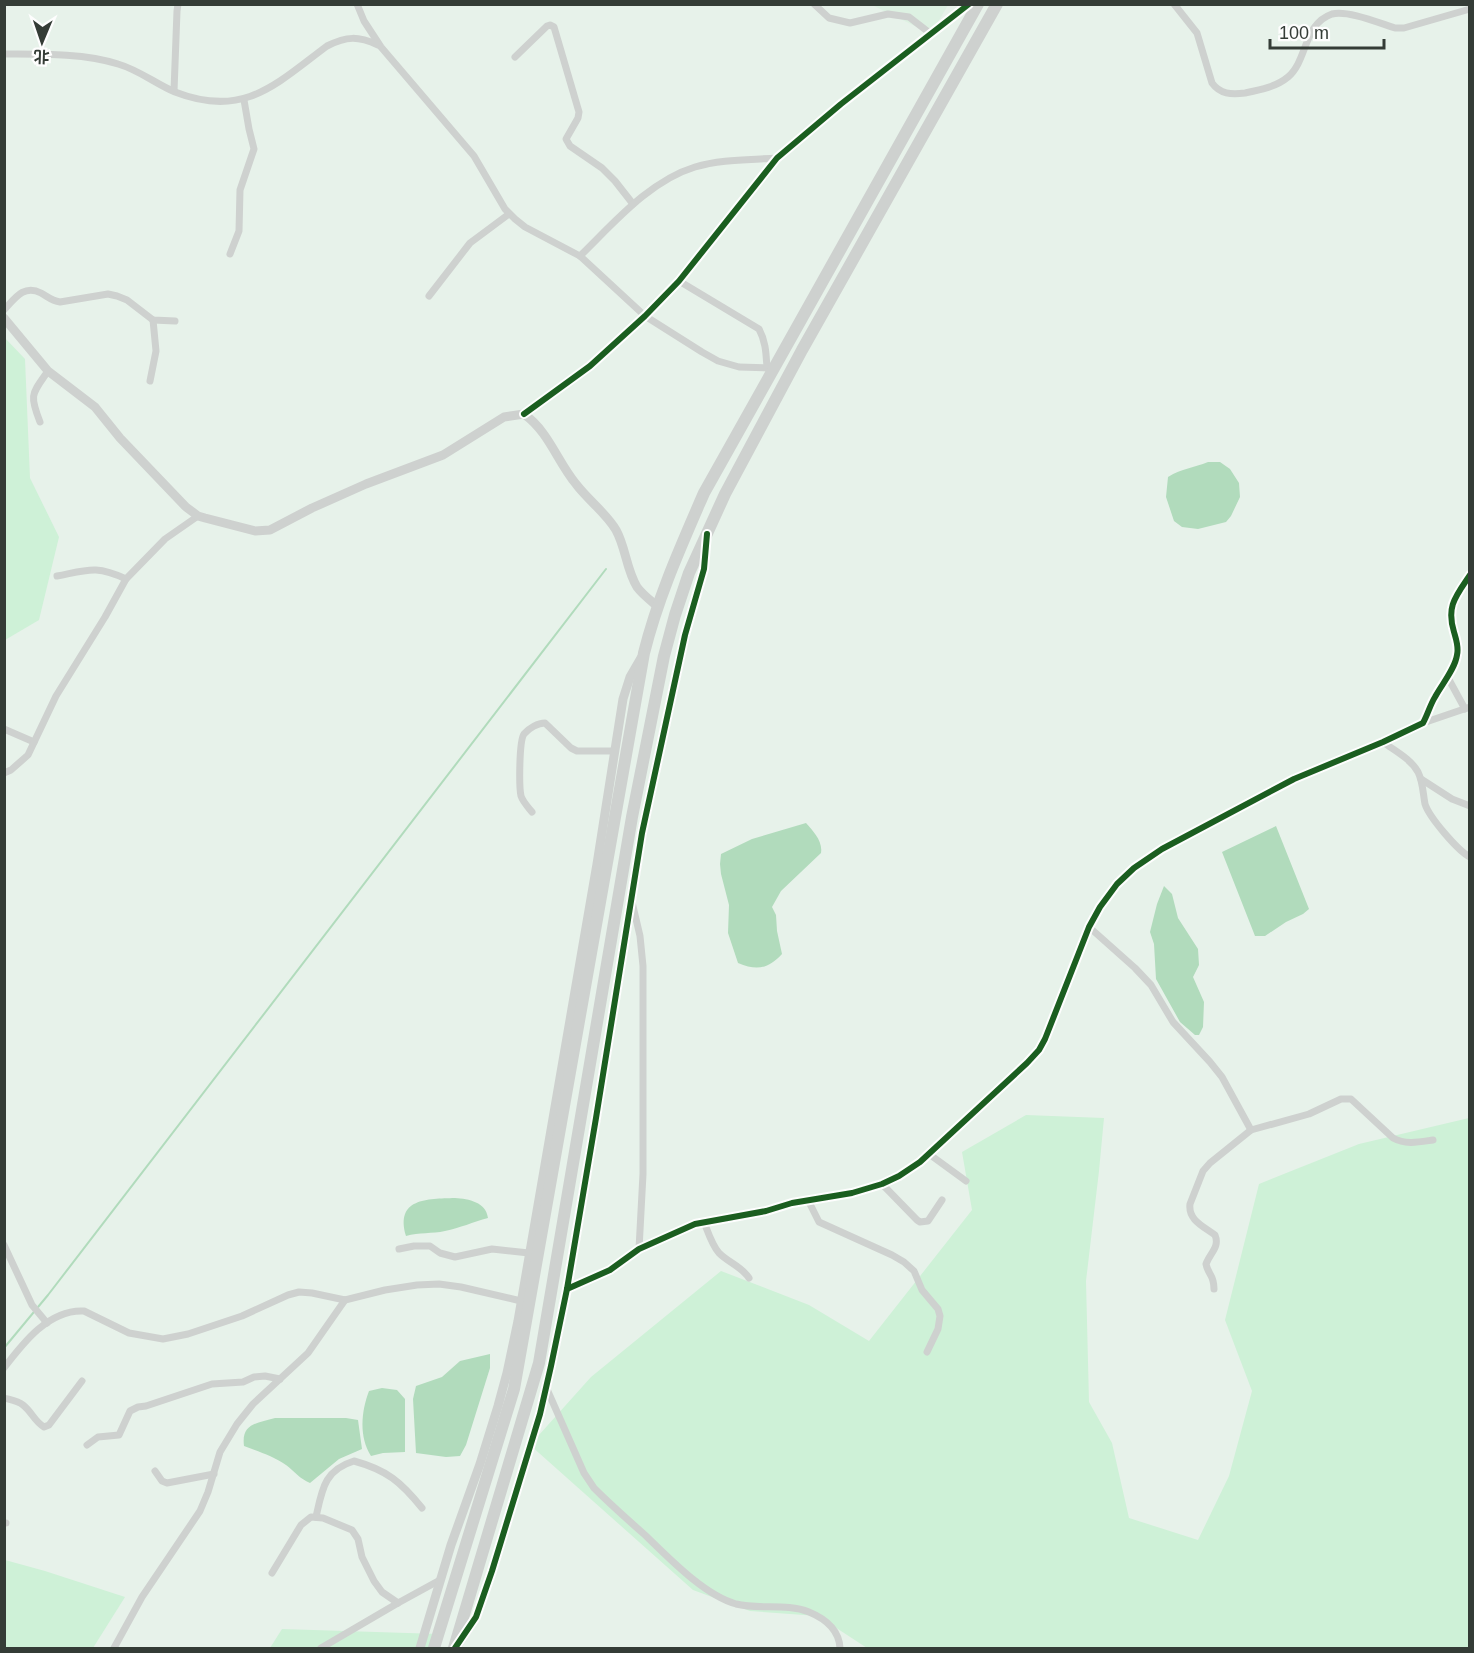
<svg xmlns="http://www.w3.org/2000/svg" width="1474" height="1653" viewBox="0 0 1474 1653" font-family="Arial,'Noto Sans SC',sans-serif">
<rect width="100%" height="100%" fill="#e7f2ea"/>
<!-- built -->
<path fill="#ddf1e2" d="M872,5H948L931,34Z"/>
<!-- green -->
<g fill="#cef1d7">
<path d="M4,337L25,359L30,478L59,537L39,620L5,640Z"/>
<path d="M1026,1115L1104,1118L1099,1171L1086,1281L1089,1402L1112,1443L1129,1518L1198,1540L1229,1476L1252,1391L1225,1320L1259,1184L1359,1144L1469,1118V1648H867L818,1616L750,1611L693,1590L530,1445L591,1377L721,1271L809,1305L869,1341L972,1210L962,1152Z"/>
<path d="M5,1560L45,1571L125,1597L93,1648H5Z"/>
<path d="M282,1629L439,1634L433,1648H270Z"/>
</g>
<!-- water -->
<g fill="#b1dbbc">
<path d="M1208,462H1220L1230,469L1239,483L1240,497L1231,516L1226,522L1198,529L1182,527L1174,521L1166,497L1168,477C1182,468 1194,468 1208,462Z"/>
<path d="M806,823C813,831 823,841 821,853L781,891L772,907L776,915L777,931L782,954C768,969 757,971 738,963L728,933L729,905L721,874L720,864L721,854L752,839Z"/>
<path d="M1276,826L1309,909L1303,914L1286,922L1265,936H1255L1222,852Z"/>
<path d="M1164,886L1172,894L1178,918L1198,949L1199,965L1193,977L1204,1002L1203,1027L1199,1035H1195L1180,1022L1156,979L1154,944L1150,932L1157,904Z"/>
<path d="M455,1198C469,1199 486,1202 488,1218C473,1222 460,1228 445,1231C432,1234 419,1232 406,1236C395,1198 427,1199 455,1198Z"/>
<path d="M490,1354V1368L466,1445L460,1456L446,1457L416,1453L413,1399L416,1386L442,1377L460,1361Z"/>
<path d="M382,1388L397,1390L405,1399V1452L383,1453L371,1456C359,1437 361,1412 369,1391Z"/>
<path d="M275,1418H346L358,1420L362,1449L339,1459L310,1483C300,1479 294,1471 286,1465C273,1456 259,1452 244,1446C241,1423 258,1423 275,1418Z"/>
</g>
<g fill="none" stroke-linecap="round" stroke-linejoin="round">
<!-- stream -->
<path stroke="#b1dbbc" stroke-width="2" d="M4,1348L48,1295L606,569"/>
<!-- street -->
<g stroke="#ced1cf" stroke-width="7">
<path d="M357,4L364,21L381,47L474,156L505,209L515,219L525,227L580,256L645,316L702,352L718,361L739,367L774,368"/>
<path d="M814,4L829,18L850,23L888,14L909,17L931,34"/>
<path d="M1174,4L1197,33L1212,83C1220,94 1231,95 1245,93C1260,90 1276,87 1288,77C1308,60 1303,24 1332,14C1348,10 1379,23 1395,28H1404L1470,9"/>
<path d="M4,54C40,54 85,53 118,64C139,70 156,84 175,92C244,119 276,84 327,46C347,36 358,36 378,45"/>
<path d="M515,57L547,26L550,25L554,27L579,112L578,118L566,139L570,146L602,168L615,181L633,204"/>
<path d="M174,91L177,11L178,4"/>
<path d="M230,254L239,231L240,190L254,149L249,129L244,100"/>
<path d="M580,256C613,224 649,181 695,167C721,159 750,160 777,158"/>
<path d="M679,281L759,329C766,342 766,354 767,368"/>
<path d="M429,296L470,243L509,214"/>
<path d="M4,310C15,298 24,284 41,293C48,297 52,301 60,302L108,294L117,296L127,300L153,320L175,321"/>
<path d="M150,381L156,351L153,320"/>
<path d="M524,414L590,366L645,316L679,281L777,158L841,104L969,4"/>
<path d="M40,422C29,394 32,394 48,371"/>
<path d="M57,576C88,570 96,565 126,579"/>
<path d="M1447,676L1465,709"/>
<path d="M1423,723L1470,707"/>
<path d="M4,729L34,742"/>
<path d="M1383,742C1395,751 1411,759 1418,772C1423,782 1423,794 1425,804C1429,817 1458,851 1470,857"/>
<path d="M4,773L11,770L28,755L56,696L105,617L126,579L165,539L198,516"/>
<path d="M1421,779L1452,799L1470,806"/>
<path d="M532,812C528,807 523,802 521,796C519,787 519,741 524,734C529,728 538,723 545,723L571,748L577,751H614"/>
<path d="M632,902L640,936L643,966V1174L639,1249"/>
<path d="M1089,927L1135,968L1151,985L1173,1022L1210,1062L1222,1077L1251,1130"/>
<path d="M929,1154L966,1181"/>
<path d="M882,1184L917,1220L920,1222L928,1221L942,1200"/>
<path d="M808,1200L819,1222L892,1255L904,1262L914,1271L922,1290L938,1309L940,1316L938,1329L927,1352"/>
<path d="M704,1222C708,1232 712,1245 719,1253C729,1263 741,1266 749,1278"/>
<path d="M4,1245L32,1305L47,1323"/>
<path d="M399,1249L414,1246H430L440,1253L455,1257L492,1249L529,1253"/>
<path d="M567,1289L610,1270L639,1249L695,1224L766,1211L792,1203L852,1193L882,1184L899,1176L920,1162L1027,1063L1039,1050L1045,1039L1089,927L1100,907L1117,884L1134,868L1162,849L1294,779L1383,742L1423,723C1428,714 1430,705 1435,697C1442,684 1455,669 1457,655C1459,647 1456,639 1454,632C1446,606 1456,596 1470,575"/>
<path d="M1214,1289C1214,1274 1208,1275 1206,1264C1210,1253 1220,1247 1215,1235C1203,1226 1188,1220 1190,1204L1203,1171L1210,1163L1251,1130L1309,1114L1341,1099H1351L1393,1138C1406,1145 1419,1142 1433,1140"/>
<path d="M4,1368C23,1343 49,1309 84,1311L129,1333L163,1339L188,1334L242,1316L288,1295L299,1292L312,1293L345,1300L385,1290L417,1285L439,1284L461,1287L521,1301"/>
<path d="M546,1387L584,1473L594,1488C611,1505 628,1520 645,1535C669,1558 704,1595 736,1604C760,1610 786,1603 809,1612C826,1619 839,1630 840,1648"/>
<path d="M4,1398C11,1400 18,1401 23,1405C32,1412 34,1421 44,1427L49,1425L82,1381"/>
<path d="M87,1445L98,1437L119,1435L130,1411L138,1407L146,1406L212,1384L243,1382L254,1377L265,1376L280,1379"/>
<path d="M155,1471L162,1481L167,1483L214,1474"/>
<path d="M316,1517C322,1490 324,1470 354,1461C387,1470 401,1482 422,1508"/>
<path d="M4,1523H6"/>
<path d="M272,1573L301,1525L311,1517L323,1518L352,1530L358,1539L362,1557L374,1581L382,1592L398,1603"/>
<path d="M114,1648L142,1597L200,1511L208,1492L220,1452L237,1424L253,1404L308,1353L345,1300"/>
<path d="M321,1648L398,1603L440,1580"/>
</g>
<!-- secondary -->
<g stroke="#ced1cf" stroke-width="9">
<path d="M4,318L48,371L95,407L120,438L186,507L198,516L205,518L255,531L270,530L312,508L366,484L443,455L504,417L524,414C549,432 557,461 576,484C588,500 606,513 616,530C626,548 626,569 637,587C642,594 650,600 657,606"/>
<path d="M457,1646L476,1617L492,1571L540,1414L551,1366L567,1289L596,1118L642,833L685,635L704,569L706,540"/>
<path d="M420,1648L451,1545L480,1464L498,1406L507,1373L518,1321L597,864L623,699L630,677L641,658"/>
</g>
<!-- highway -->
<g stroke="#ced1cf" stroke-width="12">
<path d="M434,1648L514,1389L644,653C658,597 681,546 704,493L978,4"/>
<path d="M454,1648L539,1363L632,817L664,656L675,615L689,573L725,494L802,350L997,4"/>
</g>
<!-- cycleway casing -->
<g stroke="#fefefe" stroke-width="10">
<g id="cycleway">
<path d="M524,414L590,366L645,316L679,281L777,158L841,104L969,4"/>
<path d="M567,1289L610,1270L639,1249L695,1224L766,1211L792,1203L852,1193L882,1184L899,1176L920,1162L1027,1063L1039,1050L1045,1039L1089,927L1100,907L1117,884L1134,868L1162,849L1294,779L1383,742L1423,723C1428,714 1430,705 1435,697C1442,684 1455,669 1457,655C1459,647 1456,639 1454,632C1446,606 1456,596 1470,575"/>
<path d="M455,1648L476,1617L492,1571L540,1414L551,1366L567,1289L596,1118L642,833L685,635L704,569L707,534"/>
</g>
</g>
<!-- cycleway -->
<use href="#cycleway" stroke="#1b5e20" stroke-width="6"/>
</g>
<!-- border -->
<rect width="1474" height="1653" fill="none" stroke="#343c36" stroke-width="12"/>
<!-- north arrow -->
<g transform="translate(42 42) rotate(182)" stroke="#fefefe" stroke-width="4.5" paint-order="stroke">
<path d="M0-4.5L10 22L0 15L-10 22Z" fill="#343c36"/>
<text y="-9" font-size="16" font-weight="bold" text-anchor="middle" fill="#343c36">北</text>
</g>
<!-- scale -->
<path d="M1270 39v9h114v-9" fill="none" stroke="#343c36" stroke-width="3"/>
<text x="1279" y="39" font-size="18" fill="#343c36" stroke="#fefefe" stroke-width="4.5" paint-order="stroke">100 m</text>
</svg>
